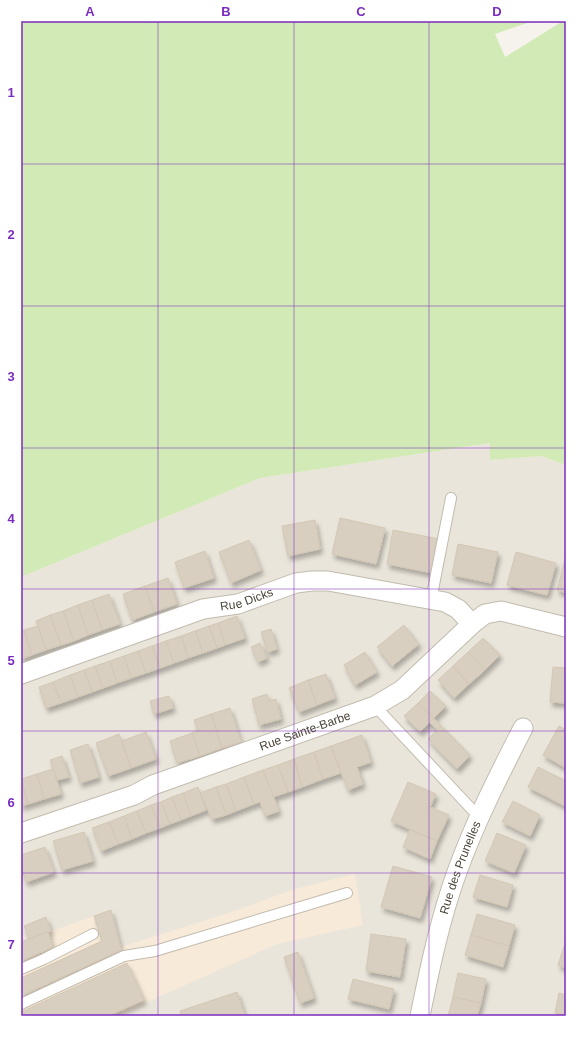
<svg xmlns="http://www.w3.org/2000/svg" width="587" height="1037" viewBox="0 0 587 1037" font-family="Arial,sans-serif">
<defs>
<filter id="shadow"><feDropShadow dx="2.5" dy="4.5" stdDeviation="2" flood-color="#0004"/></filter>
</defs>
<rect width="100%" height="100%" fill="#f6f3ec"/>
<!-- residential -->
<path fill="#eae5da" d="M490,443V460L541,456L566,465V1016H21V577L260,478Z"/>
<!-- commercial -->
<path fill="#f7ead8" d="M355,874L363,925L277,944L145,1003L119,1016H21V942L111,910L121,947L231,912L295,889Z"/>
<!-- green -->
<path fill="#d2eab5" d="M21,21H533L495,34L505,57L563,21H566V465L541,456L490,460V443L260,478L21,577Z"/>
<!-- building -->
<g fill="#d8cfc1" stroke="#d3c7b4" filter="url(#shadow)">
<path d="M340,518L385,528L376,564L332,554Z"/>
<path d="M315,520L320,549L288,556L282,526Z"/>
<path d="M393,530L439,539L432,573L387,564Z"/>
<path d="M249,540L261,570L231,583L219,552Z"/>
<path d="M458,544L498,552L491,583L452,575Z"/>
<path d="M205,551L214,578L184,588L175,562Z"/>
<path d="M516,552L556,563L547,595L507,585Z"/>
<path d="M566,556V593L557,590Z"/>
<path d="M168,578L177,604L154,612L145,586Z"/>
<path d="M145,586L154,612L132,620L123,594Z"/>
<path d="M109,594L120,624L102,630L92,600Z"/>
<path d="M92,600L102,630L88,635L78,605Z"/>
<path d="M78,605L88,635L74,641L63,611Z"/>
<path d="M63,611L74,641L61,645L50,615Z"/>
<path d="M50,615L61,645L46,650L36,621Z"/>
<path d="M237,616L245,638L225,645L218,623Z"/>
<path d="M218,623L225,645L217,648L209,626Z"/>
<path d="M404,625L419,644L392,666L377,647Z"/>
<path d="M38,626L46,650L32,655L24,630Z"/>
<path d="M209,626L217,648L203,653L195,631Z"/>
<path d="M271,629L277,649L268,652L261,632Z"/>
<path d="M24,630L32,655L21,659V631Z"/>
<path d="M195,631L203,653L188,658L181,636Z"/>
<path d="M181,636L188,658L174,663L166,641Z"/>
<path d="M483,638L500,655L485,670L468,652Z"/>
<path d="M166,641L174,663L160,668L152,646Z"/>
<path d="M260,643L267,658L258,662L251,647Z"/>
<path d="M152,646L160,668L146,673L138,651Z"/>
<path d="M138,651L146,673L131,678L124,656Z"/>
<path d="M365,652L377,672L355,685L344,665Z"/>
<path d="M468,652L485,670L469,684L453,666Z"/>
<path d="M124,656L131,678L117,683L110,661Z"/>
<path d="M110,661L117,683L103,688L95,666Z"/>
<path d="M95,666L103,688L92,692L84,670Z"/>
<path d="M453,666L469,684L454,698L438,680Z"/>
<path d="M553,667L566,668V703L550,702Z"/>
<path d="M84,670L92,692L78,697L70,675Z"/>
<path d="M326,674L335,698L317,705L308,680Z"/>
<path d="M70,675L78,697L61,703L53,682Z"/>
<path d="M308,680L317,705L299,712L289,688Z"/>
<path d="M53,682L61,703L46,708L39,687Z"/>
<path d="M430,691L446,706L434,718L418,703Z"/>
<path d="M267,694L269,701L276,699L281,719L259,725L252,699Z"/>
<path d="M169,696L173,708L154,714L150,701Z"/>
<path d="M418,703L434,718L420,732L404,716Z"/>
<path d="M230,708L241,742L222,748L211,714Z"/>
<path d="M211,714L222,748L200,756L192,733L198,731L194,720Z"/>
<path d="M434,718L441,726L437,730L429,722Z"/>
<path d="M441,726L470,755L457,769L428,739Z"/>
<path d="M559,726L566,730V768L543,755Z"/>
<path d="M146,732L156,759L131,768L122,741Z"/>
<path d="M192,733L200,756L177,763L170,741Z"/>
<path d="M119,734L131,768L108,776L96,743Z"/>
<path d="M362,735L371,762L357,767L363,784L348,790L331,746Z"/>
<path d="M88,744L99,777L80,783L70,750Z"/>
<path d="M331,746L341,773L323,779L314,752Z"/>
<path d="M314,752L323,779L302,787L294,759Z"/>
<path d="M62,756L69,777L57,780L50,760Z"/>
<path d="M294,759L302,787L288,792L278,765Z"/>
<path d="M278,765L288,792L273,797L263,770Z"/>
<path d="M538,767L566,781V803L565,806L528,787Z"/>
<path d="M53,769L61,794L44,799L37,774Z"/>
<path d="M263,770L279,811L265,816L260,802L254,804L244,777Z"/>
<path d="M37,774L44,799L28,804L21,779Z"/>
<path d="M244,777L254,804L236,811L226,784Z"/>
<path d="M21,782L28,804L21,806Z"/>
<path d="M408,782L436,794L430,807L449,815L437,841L391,821Z"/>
<path d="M226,784L236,811L226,815L216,787Z"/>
<path d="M198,787L206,810L191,816L183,793Z"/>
<path d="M216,787L226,815L212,819L200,793Z"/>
<path d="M183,793L191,816L181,820L172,797Z"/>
<path d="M172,797L181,820L170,824L161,802Z"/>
<path d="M513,801L540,815L530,836L502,822Z"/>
<path d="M161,802L170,824L160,828L151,805Z"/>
<path d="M151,805L160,828L146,833L137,811Z"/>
<path d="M137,811L146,833L132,839L124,816Z"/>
<path d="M124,816L132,839L118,844L109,822Z"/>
<path d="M109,822L118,844L101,851L92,828Z"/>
<path d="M410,830L437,841L430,859L403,847Z"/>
<path d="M84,832L93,861L62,870L53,841Z"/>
<path d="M497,833L526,845L514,873L485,861Z"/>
<path d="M45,847L54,872L26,882L21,867V855Z"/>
<path d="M393,866L432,877L420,918L381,907Z"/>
<path d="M480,875L513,885L507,907L473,897Z"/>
<path d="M111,910L121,950L21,996V978L102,941L94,916Z"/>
<path d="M477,914L515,925L509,946L471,935Z"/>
<path d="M46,917L51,931L29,939L24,926Z"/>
<path d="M48,932L53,947L21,961V942Z"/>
<path d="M371,934L406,939L400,977L366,971Z"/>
<path d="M471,935L509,946L503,967L465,955Z"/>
<path d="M566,941V968L558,965Z"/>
<path d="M298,952L314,998L300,1003L284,957Z"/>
<path d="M127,963L144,1000L108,1016H21V1012Z"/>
<path d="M458,973L486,979L481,1003L453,997Z"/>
<path d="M353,979L394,989L389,1009L348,999Z"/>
<path d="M237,992L245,1016H182L180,1011Z"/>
<path d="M559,993L566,995V1015L555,1013Z"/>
<path d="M453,997L481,1003L477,1016H448Z"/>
</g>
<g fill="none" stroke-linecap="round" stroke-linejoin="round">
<!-- service casing -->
<g stroke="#c2bbae" stroke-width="12">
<g id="service">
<path d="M431,600L451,498"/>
<path d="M375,706L479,817"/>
<path d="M21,969L44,959L93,934"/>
<path d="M21,1004L124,956L155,951L347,893"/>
</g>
</g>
<!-- minor casing -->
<g stroke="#c2bbae" stroke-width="21">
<g id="minor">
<path id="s1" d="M21,674L203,609L238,604L296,583L312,581H328L445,602L458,609L472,624"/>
<path id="s2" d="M21,833L134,795L153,785L375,706L402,690L472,624L485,614L501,611L566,627"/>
<path id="s3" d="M420,1016C430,967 440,919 457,872C475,822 499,775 523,728"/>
</g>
</g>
<!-- service -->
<use href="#service" stroke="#fff" stroke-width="10"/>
<!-- minor -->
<use href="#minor" stroke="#fff" stroke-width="19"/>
</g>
<!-- grid -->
<path fill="none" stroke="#7b2cbf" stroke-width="1" stroke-opacity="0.55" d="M158,21V1016M294,21V1016M429,21V1016M21,164H566M21,306H566M21,448H566M21,589H566M21,731H566M21,873H566"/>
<g text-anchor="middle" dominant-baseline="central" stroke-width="3" stroke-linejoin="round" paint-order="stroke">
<!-- street labels -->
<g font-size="12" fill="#4b4439" stroke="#fff">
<text stroke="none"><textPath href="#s1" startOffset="238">Rue Dicks</textPath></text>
<text stroke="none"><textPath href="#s2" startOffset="302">Rue Sainte-Barbe</textPath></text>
<text stroke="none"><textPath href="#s3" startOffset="154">Rue des Prunelles</textPath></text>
</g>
</g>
<!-- border -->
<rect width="587" height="1037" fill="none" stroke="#ffffff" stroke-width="44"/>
<rect x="22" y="22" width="543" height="993" fill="none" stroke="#7b2cbf" stroke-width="1.5"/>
<g font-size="13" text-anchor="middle" font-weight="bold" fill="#7b2cbf">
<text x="90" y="16">A</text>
<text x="226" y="16">B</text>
<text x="361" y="16">C</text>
<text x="497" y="16">D</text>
<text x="11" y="97">1</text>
<text x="11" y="239">2</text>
<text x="11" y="381">3</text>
<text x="11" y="523">4</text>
<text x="11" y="665">5</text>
<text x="11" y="807">6</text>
<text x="11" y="949">7</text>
</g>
</svg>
